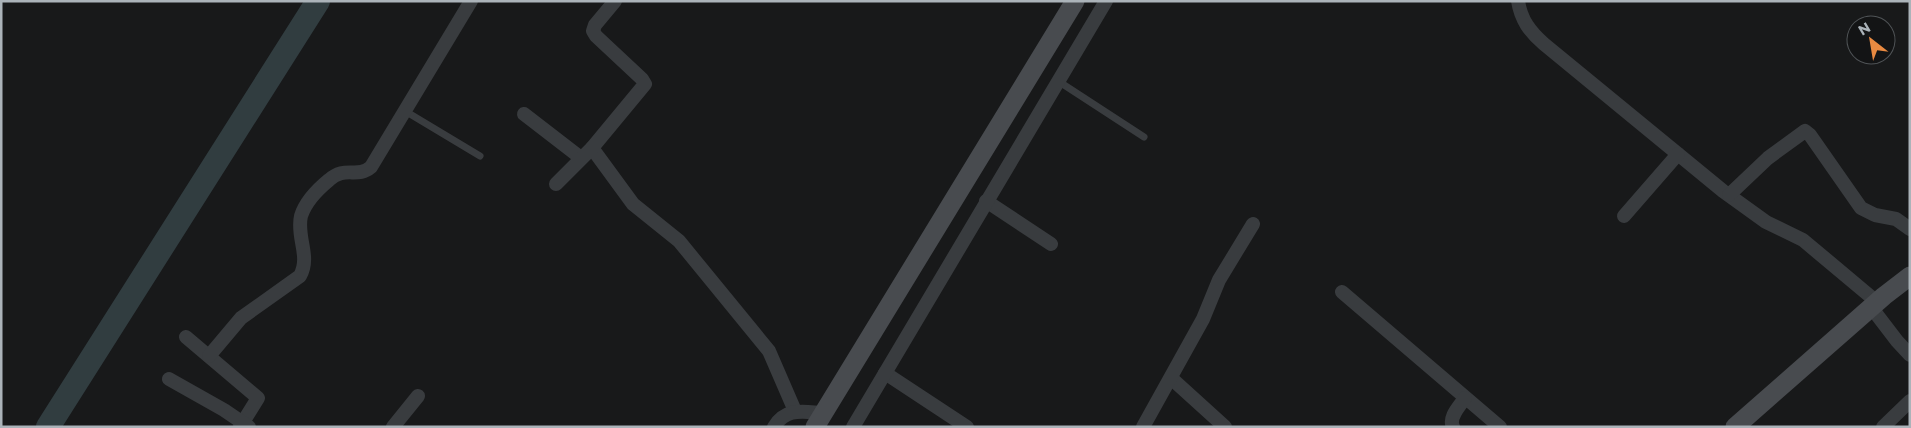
<svg xmlns="http://www.w3.org/2000/svg" width="1911" height="428" viewBox="0 0 1911 428" font-family="Montserrat,sans-serif">
<rect width="100%" height="100%" fill="#18191a"/>
<g fill="none" stroke-linecap="round" stroke-linejoin="round">
<!-- river -->
<path stroke="#313d40" stroke-width="24" d="M48,427L318,1"/>
<!-- lane -->
<g stroke="#393c3f" stroke-width="7">
<path d="M1058,81L1144,137"/>
<path d="M405,111L480,156"/>
</g>
<!-- street -->
<g stroke="#393c3f" stroke-width="14">
<path d="M1518,1C1521,20 1530,32 1544,44L1723,191L1766,222L1803,240L1877,302"/>
<path d="M524,114L581,158"/>
<path d="M592,148L633,204L679,241L769,351L795,411"/>
<path d="M556,184L592,148L645,84L642,79L596,36L593,31L595,25L615,1"/>
<path d="M1729,195L1768,158L1805,131L1810,135L1861,208L1875,215L1896,219L1910,229"/>
<path d="M986,201L1051,244"/>
<path d="M1624,216L1678,154"/>
<path d="M1342,292L1500,427"/>
<path d="M1871,307L1897,341L1910,355"/>
<path d="M186,337L258,398L240,427"/>
<path d="M209,356L241,318L300,276C311,256 296,237 301,216C305,203 318,189 329,180C345,165 357,179 371,167L471,1"/>
<path d="M885,373L967,427"/>
<path d="M1171,378L1225,427"/>
<path d="M169,379L224,410L249,427"/>
<path d="M393,427L418,396"/>
<path d="M774,427C786,407 803,412 823,413"/>
<path d="M853,427L1106,1"/>
<path d="M1143,427L1203,319L1219,280L1253,224"/>
<path d="M1453,427C1448,417 1460,406 1465,398"/>
<path d="M1883,427L1910,401"/>
</g>
<!-- secondary -->
<g stroke="#484b4f" stroke-width="19">
<path d="M815,427L1075,1"/>
<path d="M1735,427L1884,296L1910,276"/>
</g>
</g>
<!-- border -->
<rect width="1911" height="428" fill="none" stroke="#abb3b9" stroke-width="5"/>
<!-- north arrow -->
<g transform="translate(1871 40) rotate(329)"><circle r="24" fill="#131415" stroke="#505457"/>
<path d="M0-4L9 19L0 12L-9 19Z" fill="#e98a41"/>
<text y="-8" font-size="14" font-weight="bold" text-anchor="middle" fill="#abb3b9">N</text>
</g>
</svg>
